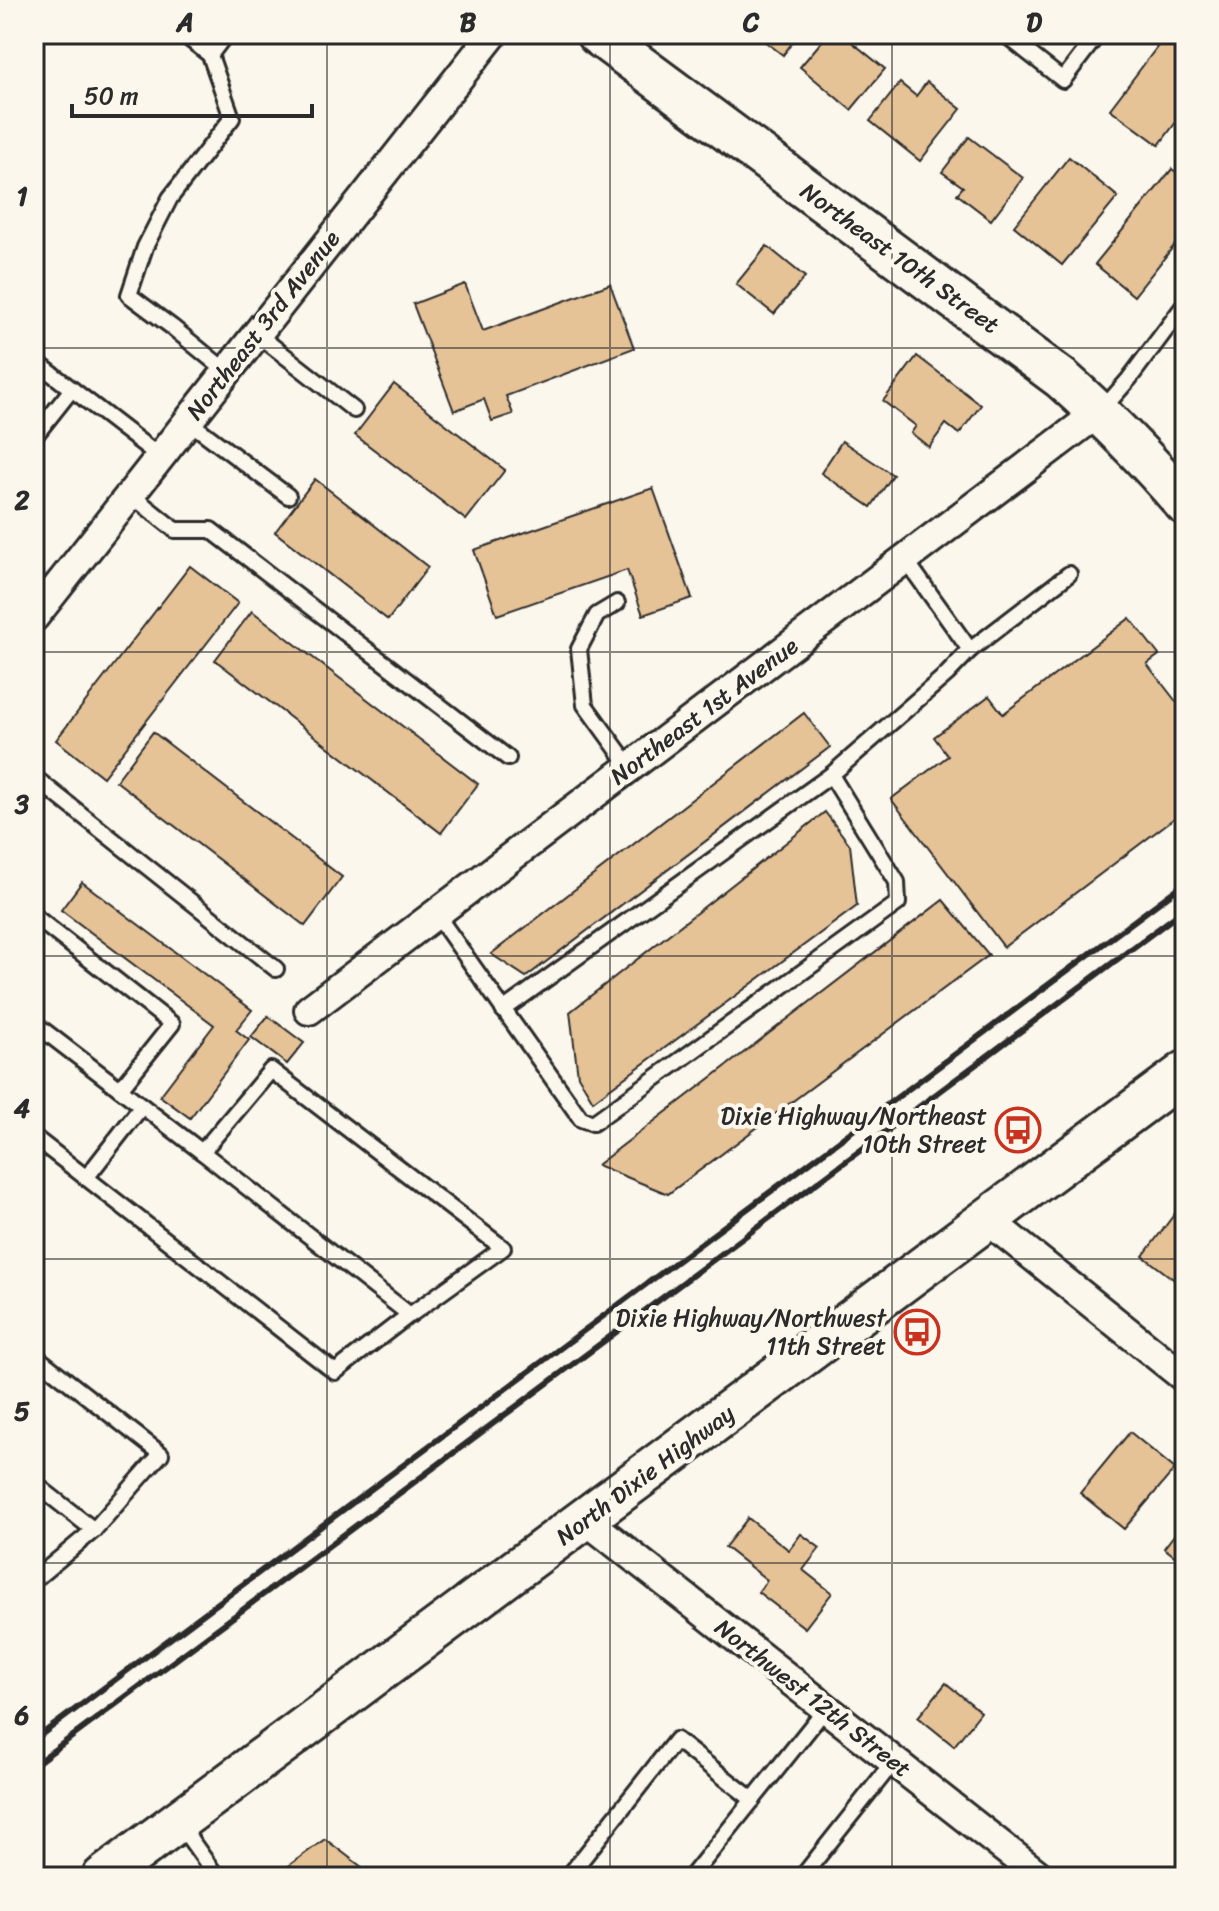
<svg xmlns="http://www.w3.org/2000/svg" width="1219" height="1911" viewBox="0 0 1219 1911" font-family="Sriracha,sans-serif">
<rect width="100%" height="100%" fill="#fbf7ec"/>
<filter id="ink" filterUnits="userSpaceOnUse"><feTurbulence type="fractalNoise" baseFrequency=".0125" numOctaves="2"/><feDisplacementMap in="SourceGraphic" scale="16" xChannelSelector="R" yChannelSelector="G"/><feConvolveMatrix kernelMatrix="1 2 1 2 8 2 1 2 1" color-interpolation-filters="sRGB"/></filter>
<g filter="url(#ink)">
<!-- building -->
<g fill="#e6c297" stroke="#2b2b2b" stroke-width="2">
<path d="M755,34H799L783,55Z"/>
<path d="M828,34H842L885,69L851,110L800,67Z"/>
<path d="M1167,34H1185V110L1159,145L1110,109Z"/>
<path d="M927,82L961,109L920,161L870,121L900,83L916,96Z"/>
<path d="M969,137L1023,178L991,220L957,194L963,187L942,172Z"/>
<path d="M1069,157L1118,197L1062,265L1014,226Z"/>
<path d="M1172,169L1185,179V232L1134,296L1095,264Z"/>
<path d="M767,246L805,277L774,314L736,284Z"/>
<path d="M465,284L483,331L610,284L634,348L506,396L513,414L492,421L484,399L454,411L413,304Z"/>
<path d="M917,356L981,405L959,434L946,424L929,447L911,433L916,426L883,401Z"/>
<path d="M394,384L505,470L466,520L355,435Z"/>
<path d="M842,441L893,475L871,507L821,473Z"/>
<path d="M315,479L428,567L388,620L275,532Z"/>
<path d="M653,488L692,598L643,615L627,570L497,615L474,550Z"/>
<path d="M190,566L238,603L103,777L56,740Z"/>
<path d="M252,611L478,784L441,833L215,660Z"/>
<path d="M1130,618L1159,655L1147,664L1185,713V810L1004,947L891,799L948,756L934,737L989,696L1003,714Z"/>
<path d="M804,713L830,747L526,977L491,954Z"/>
<path d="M153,732L342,877L305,926L116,781Z"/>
<path d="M825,812L850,845L857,906L593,1101L578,1076L570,1012Z"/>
<path d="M82,882L252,1010L236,1030L249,1040L190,1118L160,1096L214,1025L61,910Z"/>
<path d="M943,900L989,955L668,1194L597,1165Z"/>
<path d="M268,1016L304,1043L287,1064L251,1037Z"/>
<path d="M1185,1200V1288L1143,1256Z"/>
<path d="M1130,1432L1175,1469L1124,1529L1080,1493Z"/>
<path d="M748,1518L789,1550L801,1534L820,1548L803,1570L832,1593L805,1628L758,1592L767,1580L725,1547Z"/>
<path d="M1185,1521V1564L1164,1548Z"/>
<path d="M946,1683L981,1712L954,1746L918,1717Z"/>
<path d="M325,1839L375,1877H273Z"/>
</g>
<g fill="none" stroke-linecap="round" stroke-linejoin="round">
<!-- lane casing -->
<g stroke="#2b2b2b" stroke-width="20">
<g id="lane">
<path d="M183,34L210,55"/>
<path d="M226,34L210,55L232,118L170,198L145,247L129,295L172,327L227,372"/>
<path d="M1008,34L1007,36L1063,80L1098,34"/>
<path d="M257,334L354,410"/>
<path d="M34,360L160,457"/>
<path d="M1101,411L1129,379L1185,304"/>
<path d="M188,421L288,496"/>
<path d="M34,437L72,389"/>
<path d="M130,494L175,530H211L508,758"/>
<path d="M617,603L597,615L579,649L585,705L630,767"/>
<path d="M970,650L1069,574"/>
<path d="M34,777L276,969"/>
<path d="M436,914L581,1119L593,1123L898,903L897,882L831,775L947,674L970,650L905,559"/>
<path d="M34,916L172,1024L120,1089"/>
<path d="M503,1010L831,775"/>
<path d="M34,1023L202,1152"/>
<path d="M34,1137L335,1372L409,1315H410L503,1248L271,1070L202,1152L410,1315"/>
<path d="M86,1178L142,1106"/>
<path d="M34,1355L161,1454L94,1530"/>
<path d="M34,1483L94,1530L34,1580"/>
<path d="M178,1822L217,1877"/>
<path d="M568,1877L676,1740L753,1800"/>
<path d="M691,1877L826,1708"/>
<path d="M802,1877L894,1761"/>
</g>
</g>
<!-- street casing -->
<g stroke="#2b2b2b" stroke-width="34">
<g id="street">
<path d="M34,617L493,34"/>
<path d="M309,1010L1099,412"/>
<path d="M988,1220L1185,1378"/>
<path d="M585,1519L1041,1877"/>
</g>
</g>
<!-- secondary casing -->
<g stroke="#2b2b2b" stroke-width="46">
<g id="secondary">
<path d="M597,34L1062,379C1107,419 1146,458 1185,504"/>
<path d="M103,1877L1185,1072"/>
</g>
</g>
<!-- lane -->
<use href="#lane" stroke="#fbf7ec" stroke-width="14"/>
<!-- street -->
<use href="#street" stroke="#fbf7ec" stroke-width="28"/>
<!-- secondary -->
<use href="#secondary" stroke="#fbf7ec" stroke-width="40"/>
<!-- rail -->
<g stroke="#2b2b2b" stroke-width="6">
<path d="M34,1740L1185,883"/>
<path d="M34,1765L1185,909"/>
</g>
</g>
</g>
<!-- grid -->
<path fill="none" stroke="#2b2b2b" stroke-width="2" stroke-opacity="0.55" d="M327,34V1877M610,34V1877M892,34V1877M34,348H1185M34,652H1185M34,956H1185M34,1259H1185M34,1563H1185"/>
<!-- icons -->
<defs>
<g id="bus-ring" transform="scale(2.3)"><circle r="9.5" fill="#fbf7ec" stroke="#c8321e" stroke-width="1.5"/><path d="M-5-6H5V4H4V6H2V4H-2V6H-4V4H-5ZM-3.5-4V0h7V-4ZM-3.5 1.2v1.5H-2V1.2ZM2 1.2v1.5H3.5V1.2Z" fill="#c8321e"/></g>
</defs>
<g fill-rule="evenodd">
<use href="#bus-ring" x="1018" y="1130"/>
<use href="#bus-ring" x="917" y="1332"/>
</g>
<g text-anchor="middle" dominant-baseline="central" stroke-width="8" stroke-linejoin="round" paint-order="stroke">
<!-- street labels -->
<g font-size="24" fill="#2b2b2b" stroke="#fbf7ec">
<text transform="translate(900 258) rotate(36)">Northeast 10th Street</text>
<text transform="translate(263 325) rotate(-52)">Northeast 3rd Avenue</text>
<text transform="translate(704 711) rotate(-37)">Northeast 1st Avenue</text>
<text transform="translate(645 1475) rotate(-37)">North Dixie Highway</text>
<text transform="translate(813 1698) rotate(38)">Northwest 12th Street</text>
</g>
<!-- poi labels -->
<g font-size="24" fill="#2b2b2b" stroke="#fbf7ec" text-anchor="end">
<text x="987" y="1116">Dixie Highway/Northeast<tspan x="987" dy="28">10th Street</tspan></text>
<text x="886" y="1318">Dixie Highway/Northwest<tspan x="886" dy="28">11th Street</tspan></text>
</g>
</g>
<!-- margin -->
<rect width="1219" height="1911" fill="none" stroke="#fbf7ec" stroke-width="88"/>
<!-- scale -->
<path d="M72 104v12h240v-12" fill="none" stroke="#2b2b2b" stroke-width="4"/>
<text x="84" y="104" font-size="24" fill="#2b2b2b" stroke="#fbf7ec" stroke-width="6" paint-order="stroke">50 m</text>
<rect x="44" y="44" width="1131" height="1823" fill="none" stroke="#2b2b2b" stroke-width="3"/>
<g font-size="26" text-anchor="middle" font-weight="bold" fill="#2b2b2b">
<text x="185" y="31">A</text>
<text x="468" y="31">B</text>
<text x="751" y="31">C</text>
<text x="1034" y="31">D</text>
<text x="22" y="205">1</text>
<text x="22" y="509">2</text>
<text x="22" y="813">3</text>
<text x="22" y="1117">4</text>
<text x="22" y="1420">5</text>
<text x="22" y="1724">6</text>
</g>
</svg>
